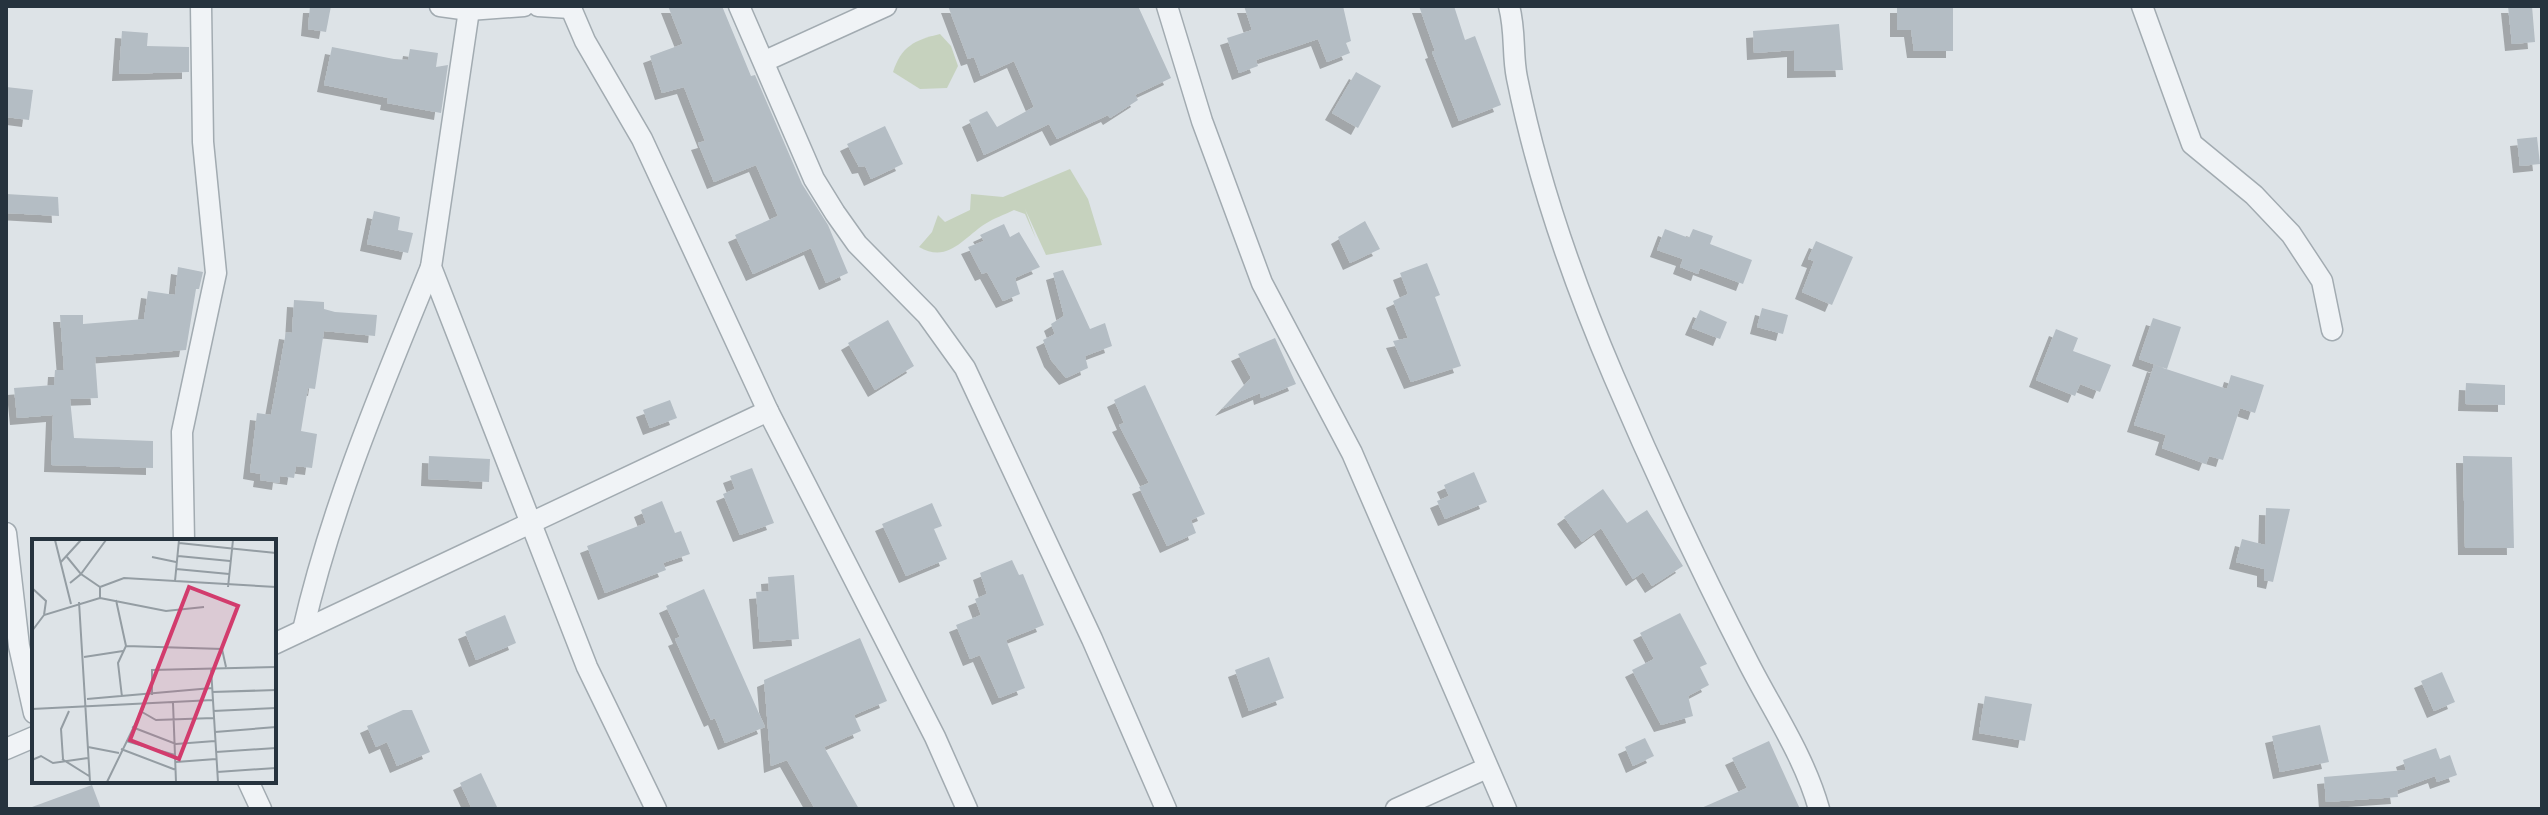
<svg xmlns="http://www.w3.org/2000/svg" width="2548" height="815" viewBox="0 0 2548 815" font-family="'Noto Sans',sans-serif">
<defs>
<filter id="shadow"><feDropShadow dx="-7" dy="7" stdDeviation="0" flood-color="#0004"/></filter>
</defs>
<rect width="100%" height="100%" fill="#dde3e7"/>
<!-- green -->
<g fill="#c6d2be">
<path d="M940,34L951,46L958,66L947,88L920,89L893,72C901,47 914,40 940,34Z"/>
<path d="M1070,169L1088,199L1102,245L1046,255L1025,209L1036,239L1025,214L1014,210C1004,215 994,218 985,224C963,238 948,264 919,247L932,232L938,215L945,222L970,210L971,194L1003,197Z"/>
</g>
<!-- building -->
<g fill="#b4bdc4" filter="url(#shadow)">
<path d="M310,6H331L326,32L308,29Z"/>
<path d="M668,6H722L751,76L755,75L802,184L828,225L848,273L826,283L811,248L753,274L735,235L778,216L756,165L714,182L698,143L705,141L684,87L662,93L650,56L683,44Z"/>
<path d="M948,6H1138L1171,78L1135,95L1138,100L1110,118L1108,115L1057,139L1049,124L984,155L969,120L987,111L997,127L1034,107L1014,61L981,76L974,57L968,59Z"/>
<path d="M1244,6H1343L1351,41L1346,43L1350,53L1327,62L1318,39L1256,60L1258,66L1239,73L1227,38L1252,30Z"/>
<path d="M1419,6H1454L1465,40L1475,36L1501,105L1459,121L1432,52L1435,51Z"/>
<path d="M1897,6H1953V51H1914L1911,30H1897Z"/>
<path d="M2508,6H2532L2535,42L2512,44Z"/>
<path d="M1839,24L1843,70L1794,71V50L1754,53L1753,31Z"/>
<path d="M122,31L148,33L147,46L189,47V72L119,74Z"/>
<path d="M332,47L394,59L408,60L410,49L438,53L436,67L448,65L441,113L387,103L388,98L324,85Z"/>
<path d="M1356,72L1381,86L1358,128L1332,113Z"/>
<path d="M6,87L33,90L29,120L6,117Z"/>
<path d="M885,126L903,164L871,179L865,166L859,167L847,144Z"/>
<path d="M2537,137L2540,164L2520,166L2517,139Z"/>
<path d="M6,194L58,197L59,216L6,213Z"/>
<path d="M374,211L400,217L398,230L413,233L408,253L367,244Z"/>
<path d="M1365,221L1380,249L1350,263L1338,237Z"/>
<path d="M1004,224L1010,237L1019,232L1040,267L1015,278L1020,294L1003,301L987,272L982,274L968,247L984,241L980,235Z"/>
<path d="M1665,229L1689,238L1693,229L1713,236L1710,244L1752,260L1743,284L1700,268L1698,274L1680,267L1683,259L1657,250Z"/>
<path d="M1816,241L1853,257L1832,305L1802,292L1814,261L1808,259Z"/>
<path d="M1427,263L1440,295L1435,297L1461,366L1411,382L1393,341L1408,338L1393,301L1408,294L1400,273Z"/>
<path d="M178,267L203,272L199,289H196L186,350L95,357L98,398L70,399L74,438L153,441V468L51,465L53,415L17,418L14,388L54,385L55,370H64L60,315H83V324L144,319L148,291L175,295Z"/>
<path d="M1063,270L1090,329L1105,323L1112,346L1085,356L1088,368L1066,378L1051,360L1043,340L1055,334L1051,324L1064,316L1053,273Z"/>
<path d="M294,300L324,302V309L335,312L377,315L375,336L324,331L315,389L308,388L301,431L317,434L312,468L296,466L294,478L280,476L279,483L260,480L261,474L250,472L257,413L271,415L286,332L292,333Z"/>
<path d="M1762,308L1788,315L1783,334L1757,327Z"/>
<path d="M1700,310L1727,322L1720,339L1692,328Z"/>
<path d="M2153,318L2181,327L2167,369L2139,359Z"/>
<path d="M888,320L914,366L875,390L848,343Z"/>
<path d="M2056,329L2078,338L2073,351L2111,365L2100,392L2080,384L2075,396L2036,380Z"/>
<path d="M1275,338L1296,384L1261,398L1260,393L1222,409L1251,378L1238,354Z"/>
<path d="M2154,365L2227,389L2231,375L2264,385L2255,413L2240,408L2223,460L2209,456L2206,464L2162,448L2166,435L2134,425Z"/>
<path d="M2466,383L2505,385V405L2465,404Z"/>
<path d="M1145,385L1205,514L1191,520L1196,533L1167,546L1139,487L1149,483L1119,425L1124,423L1114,400Z"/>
<path d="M670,400L677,418L650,428L643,410Z"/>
<path d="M429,456L490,459L489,482L428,479Z"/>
<path d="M2463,456L2512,457L2514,548H2465Z"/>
<path d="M752,468L774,523L740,535L723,494L735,489L730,476Z"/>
<path d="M1474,472L1487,502L1445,519L1437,501L1449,496L1444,485Z"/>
<path d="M1603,489L1627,523L1647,510L1683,566L1652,586L1643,572L1633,579L1601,528L1582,542L1564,517Z"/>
<path d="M662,501L675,533L681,531L690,554L663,563L666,570L605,593L587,546L646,523L641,510Z"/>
<path d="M932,503L942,526L934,529L947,559L906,576L882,524Z"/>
<path d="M2266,508L2290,509L2273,582L2264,580V569L2236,562L2242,539L2265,545Z"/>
<path d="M1012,560L1019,575L1023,574L1044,625L1006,640L1025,688L999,698L980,655L970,659L956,625L981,615L975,599L987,594L980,573Z"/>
<path d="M794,575L799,639L760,642L756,592L769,591L768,577Z"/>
<path d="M704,589L765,727L725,743L715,718L711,720L675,639L680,637L666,606Z"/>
<path d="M1680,613L1707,664L1700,667L1709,685L1688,696L1693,716L1661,725L1632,670L1654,659L1640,633Z"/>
<path d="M505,615L516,643L476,660L465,632Z"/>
<path d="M860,638L887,701L854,715L861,731L824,747L859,809H815L787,760L771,766L764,680Z"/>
<path d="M1269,657L1284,698L1249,711L1235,670Z"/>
<path d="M2442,672L2455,702L2434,711L2421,681Z"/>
<path d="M1985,696L2032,704L2025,741L1979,733Z"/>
<path d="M403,710H412L430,752L397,766L387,742L376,747L367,726Z"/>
<path d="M2320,725L2329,762L2280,772L2272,736Z"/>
<path d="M1645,738L1654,756L1633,766L1625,747Z"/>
<path d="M1769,741L1800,809H1699L1747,788L1732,758Z"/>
<path d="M2436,748L2440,759L2450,755L2457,775L2437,782L2435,776L2397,790L2398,797L2326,802L2324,777L2406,770L2403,760Z"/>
<path d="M481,773L498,809H472L460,783Z"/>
<path d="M92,785L101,809H33L32,807Z"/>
</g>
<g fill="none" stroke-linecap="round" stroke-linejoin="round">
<!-- minor casing -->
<g stroke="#a2abb1" stroke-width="23">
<g id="minor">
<path d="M440,6L469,10L524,6"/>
<path d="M538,6L570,8"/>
<path d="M570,6L585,41L642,139L768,411L935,737L967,809"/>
<path d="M739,6L814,179L835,213L857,244L927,315L965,368L1092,639L1166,809"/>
<path d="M1167,6L1202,121L1262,283L1352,453L1506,809"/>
<path d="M1509,6C1516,33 1512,54 1517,78C1538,182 1572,279 1614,377C1655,473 1700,569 1748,662C1773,711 1804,756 1819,809"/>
<path d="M2142,6L2192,144L2254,195L2291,234L2322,281L2332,330"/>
<path d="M469,10L431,267L587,667L656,809"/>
<path d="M765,61L886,6"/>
<path d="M6,533L19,646L34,713"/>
<path d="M184,541L182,432L216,273L203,142L201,6"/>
<path d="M303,630C332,504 382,387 431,267"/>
<path d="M274,644L768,411"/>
<path d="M6,749L34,737"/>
<path d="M248,781L261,809"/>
<path d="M1396,809L1487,768"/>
</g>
</g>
<!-- minor -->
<use href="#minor" stroke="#f0f3f6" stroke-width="20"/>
</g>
<!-- overview -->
<g transform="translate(32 539)">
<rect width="244" height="244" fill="#dde3e7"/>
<path fill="none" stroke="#949da3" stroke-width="2" d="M23,1L39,65M147,4L244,14M146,17L198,22M35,18L49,35L38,44M120,18L144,23M28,24L49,1M144,30L197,35M143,42L244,48M68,48L49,35L74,1M196,48L201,1M0,49L14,62L12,76M68,59L134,72L172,68M84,61L94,107L86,124L90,158M47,63L58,243M0,92L12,76L68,59V48L92,39L143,42L147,1M94,107L190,110L194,128M52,118L91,112M179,129L186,243M180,153L244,151M120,156V131L244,128M55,160L180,149M141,164L144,243M0,170L181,161M181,172L244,169M110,173L124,181L182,179M100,188L144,205L183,202M183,193L244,188M94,202L143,216M56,208L87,214M89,210L144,231M184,213L244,209M30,220L57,237M31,220L29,190L37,172M0,221L9,217L21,224L56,219M144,223L184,220M185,233L244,229M75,243L112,167"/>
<path fill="#d23c6d" fill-opacity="0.15" stroke="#d23c6d" stroke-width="4" d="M157,48L206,67L147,220L98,201Z"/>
<rect width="244" height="244" fill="none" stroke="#26333e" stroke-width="4"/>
</g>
<!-- border -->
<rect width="2548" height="815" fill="none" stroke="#26333e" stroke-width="16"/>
</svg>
